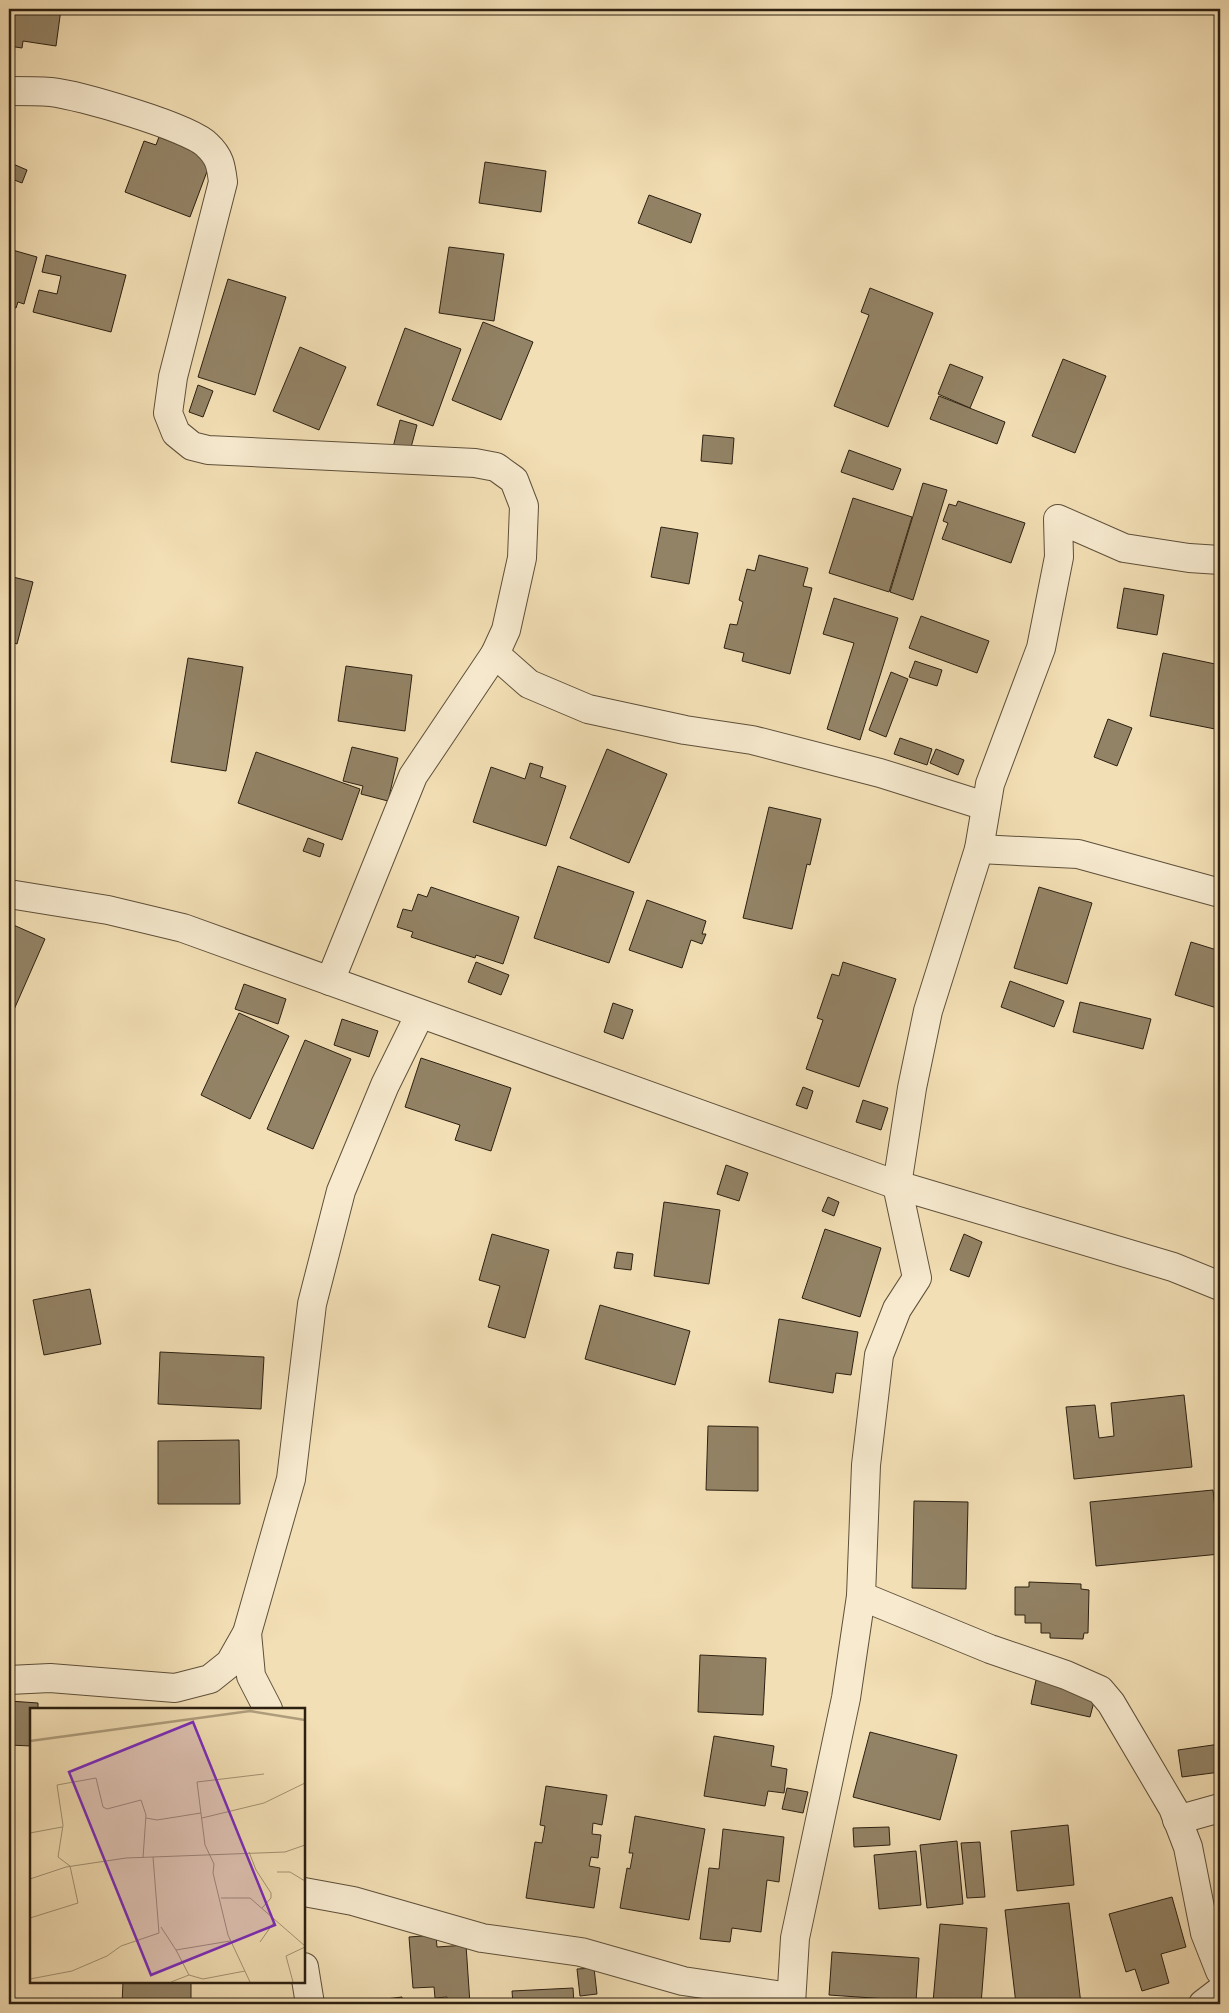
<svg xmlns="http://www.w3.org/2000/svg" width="1229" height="2013" viewBox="0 0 1229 2013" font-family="'Libre Caslon Text',serif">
<rect width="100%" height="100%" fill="#f3dfb5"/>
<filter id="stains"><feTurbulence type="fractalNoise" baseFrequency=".004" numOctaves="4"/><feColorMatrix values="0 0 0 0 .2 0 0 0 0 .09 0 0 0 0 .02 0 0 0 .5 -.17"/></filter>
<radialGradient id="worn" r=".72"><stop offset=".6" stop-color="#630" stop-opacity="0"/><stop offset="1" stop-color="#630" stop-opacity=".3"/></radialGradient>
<!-- building -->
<g fill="#938366" stroke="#2c2011">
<path d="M9,9H61L56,46L23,41L22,48L9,46Z"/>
<path d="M159,137L212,158L190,217L125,192L144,141L156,145Z"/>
<path d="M485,162L546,171L541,212L479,203Z"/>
<path d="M13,164L27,170L22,183L9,178Z"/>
<path d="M649,195L701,214L691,243L638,223Z"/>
<path d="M449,247L504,254L494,321L439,313Z"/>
<path d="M9,249L37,257L24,304L18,302L16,308L9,306Z"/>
<path d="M46,255L126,275L111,332L33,312L39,290L57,294L61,276L42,272Z"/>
<path d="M228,279L286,297L255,395L198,377Z"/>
<path d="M870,288L933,313L888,427L834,406L869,315L861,312Z"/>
<path d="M483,322L533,342L501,420L452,400Z"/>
<path d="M405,328L461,349L433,426L377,405Z"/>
<path d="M300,347L346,367L319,430L273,411Z"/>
<path d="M1063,359L1106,376L1075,453L1032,436Z"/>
<path d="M950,364L983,377L970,408L938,394Z"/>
<path d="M198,385L213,391L203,417L189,412Z"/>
<path d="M939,396L1005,422L997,444L930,419Z"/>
<path d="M400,420L417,425L409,455L392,451Z"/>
<path d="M703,435L734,438L732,464L701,461Z"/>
<path d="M849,450L901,469L893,490L841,472Z"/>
<path d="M923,483L947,490L913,600L890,592Z"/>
<path d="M853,498L912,517L889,592L829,573Z"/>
<path d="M958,501L1025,523L1011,563L942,539L948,523L943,521L949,504L956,506Z"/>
<path d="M661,527L698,533L689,584L651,577Z"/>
<path d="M759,555L808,568L803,586L812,588L790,674L742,661L744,653L724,648L730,624L737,625L743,602L739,600L747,569L755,571Z"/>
<path d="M9,576L33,582L17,644L9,641Z"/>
<path d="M1124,588L1164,595L1157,635L1117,628Z"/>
<path d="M834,598L898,618L860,740L827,729L854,643L823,634Z"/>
<path d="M921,616L989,641L977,673L909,648Z"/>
<path d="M1163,653L1220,665V730L1150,716Z"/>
<path d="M188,658L243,667L226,771L171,762Z"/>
<path d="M915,661L942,670L937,686L909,677Z"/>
<path d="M346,666L412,675L405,731L338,721Z"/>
<path d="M891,672L908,679L886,737L869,730Z"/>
<path d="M1108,719L1132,728L1117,766L1094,757Z"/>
<path d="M900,738L932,749L927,765L894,754Z"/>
<path d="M352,747L398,758L388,801L361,794L363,786L343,781Z"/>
<path d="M607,749L667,774L629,863L570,838Z"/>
<path d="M936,749L964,760L958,775L930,763Z"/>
<path d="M256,752L360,789L342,840L238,803Z"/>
<path d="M530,763L543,767L540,777L566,786L546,846L473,822L491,767L525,779Z"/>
<path d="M769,807L821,819L810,865L807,864L792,929L743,918Z"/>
<path d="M308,838L324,844L320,857L303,851Z"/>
<path d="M558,866L634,892L609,963L534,938Z"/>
<path d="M431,887L519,917L503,964L476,955L475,958L411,937L413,932L397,927L403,909L412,911L418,894L427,897Z"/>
<path d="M1039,887L1092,903L1067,984L1014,968Z"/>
<path d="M647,900L706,921L702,934H706L702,944L691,940L682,968L629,950Z"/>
<path d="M9,923L45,939L9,1021Z"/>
<path d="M1191,942L1220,951V1009L1175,995Z"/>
<path d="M476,962L509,975L501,995L468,982Z"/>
<path d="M843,962L896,979L859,1087L806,1069L823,1020L817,1018L832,974L839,976Z"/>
<path d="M1010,981L1064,1001L1054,1027L1001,1007Z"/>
<path d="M244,984L286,999L278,1024L235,1009Z"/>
<path d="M1080,1002L1151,1019L1143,1049L1073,1032Z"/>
<path d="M613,1003L633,1010L623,1039L604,1032Z"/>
<path d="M239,1013L289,1036L250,1119L201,1095Z"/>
<path d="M342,1019L378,1031L369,1057L334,1045Z"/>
<path d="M305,1040L351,1059L313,1149L267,1129Z"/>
<path d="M421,1058L511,1088L491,1151L455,1140L460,1125L405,1107Z"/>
<path d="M803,1087L813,1091L807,1109L796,1105Z"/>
<path d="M863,1100L888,1108L881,1130L856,1122Z"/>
<path d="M726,1165L748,1173L739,1201L717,1194Z"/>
<path d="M828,1197L839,1202L834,1216L822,1211Z"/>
<path d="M664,1202L720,1210L709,1284L654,1276Z"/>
<path d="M825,1229L881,1248L860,1317L802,1298Z"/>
<path d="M492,1234L549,1250L525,1338L488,1327L500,1286L479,1280Z"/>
<path d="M964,1234L982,1242L969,1277L950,1270Z"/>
<path d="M617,1252L633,1254L631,1270L614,1268Z"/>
<path d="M90,1289L101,1344L44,1355L33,1300Z"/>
<path d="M600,1305L690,1331L675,1385L585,1359Z"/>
<path d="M779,1319L858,1332L851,1375L836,1373L833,1393L769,1382Z"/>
<path d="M160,1352L264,1357L261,1409L158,1404Z"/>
<path d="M1184,1395L1192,1467L1074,1479L1066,1407L1095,1405L1099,1438L1114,1436L1111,1403Z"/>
<path d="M708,1426L758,1427V1491L706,1490Z"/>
<path d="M239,1440L240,1504H158V1441Z"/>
<path d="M1213,1490L1220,1554L1096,1566L1090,1502Z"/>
<path d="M914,1501L968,1502L966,1589L912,1588Z"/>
<path d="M1029,1582L1081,1584V1589L1089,1590L1088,1633H1084L1083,1639L1050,1638V1633H1041V1623H1025V1615H1015V1587H1029Z"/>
<path d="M700,1655L766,1658L763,1715L698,1712Z"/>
<path d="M1036,1680L1096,1694L1090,1717L1031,1704Z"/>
<path d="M9,1701L38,1703V1709H31V1746L9,1745Z"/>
<path d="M870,1732L957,1755L940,1820L853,1797Z"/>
<path d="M714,1736L774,1746L771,1766L787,1769L784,1793L768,1791L765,1806L704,1796Z"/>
<path d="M1220,1744V1772L1182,1777L1178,1750Z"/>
<path d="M546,1786L607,1795L602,1825L593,1823L592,1834L601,1835L598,1858L591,1857L589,1866L600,1868L594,1908L526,1898L535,1842L542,1843L545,1826L540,1825Z"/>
<path d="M787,1788L808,1792L803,1813L782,1809Z"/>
<path d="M635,1816L705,1829L689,1920L620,1908L627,1868L630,1869L633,1853H629Z"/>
<path d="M1068,1825L1074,1885L1017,1891L1011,1831Z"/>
<path d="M889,1827L890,1845L854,1847L853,1828Z"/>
<path d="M723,1829L784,1837L779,1882L767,1880L761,1932L732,1928L730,1942L700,1939L709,1868L719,1869Z"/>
<path d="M957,1841L963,1904L927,1908L920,1845Z"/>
<path d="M980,1842L985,1897L967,1898L961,1843Z"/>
<path d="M916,1851L921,1905L879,1909L874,1855Z"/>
<path d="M1172,1897L1186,1947L1161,1954L1169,1983L1142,1991L1135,1969L1126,1972L1109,1914Z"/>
<path d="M1069,1903L1081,2004H1016L1005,1910Z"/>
<path d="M940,1924L987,1928L981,2004L933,2002Z"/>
<path d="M436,1935L437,1947L466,1945L470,2004H448L447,1997L435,1998L434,1987L413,1988L409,1937Z"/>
<path d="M832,1952L919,1958L916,2001L829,1995Z"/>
<path d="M594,1968L597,1994L580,1996L577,1969Z"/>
<path d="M123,1982H191V2004H122Z"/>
<path d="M573,1988L574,2004H513L512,1991Z"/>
<path d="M402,1997L403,2004H371L370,2001Z"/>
</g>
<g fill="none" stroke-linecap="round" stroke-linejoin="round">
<!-- street casing -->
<g stroke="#5e503a" stroke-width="30">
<g id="street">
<path d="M9,91C23,91 37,91 51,92C78,95 190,127 207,145C220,157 221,166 223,182L173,377L168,413L176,433L192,446L208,450L475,463L496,467L514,480L524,506L522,558L506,630L495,654L413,776L330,981"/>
<path d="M495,654L529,684L588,709L685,730L752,740L880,773L985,806"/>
<path d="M979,849L1078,854L1220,893"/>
<path d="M9,894L108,910L183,928L897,1185L1173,1267L1220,1286"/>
<path d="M861,1596L990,1649L1066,1675L1100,1690L1111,1703L1173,1808L1188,1847L1205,1933L1220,1971"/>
<path d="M247,1633L251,1676L268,1709"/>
<path d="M9,1680L50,1678L175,1688L210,1679L230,1663L247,1633L291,1479L312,1304L341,1191L385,1085L420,1014"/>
<path d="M1177,1820L1220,1808"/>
<path d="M304,1892L353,1901L482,1938L581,1952L683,1981L790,1997"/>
<path d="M304,1967L310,2004"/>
<path d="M791,2004L795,1938L846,1698L861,1596L866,1465L879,1355L897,1309L917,1278L897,1185L912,1088L928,1011L979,849L990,784L1041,648L1059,557L1058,519L1124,548L1189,558L1220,560"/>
<path d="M1203,2004L1220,1991"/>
</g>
</g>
<!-- street -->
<use href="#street" stroke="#f7eacf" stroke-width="28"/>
</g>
<!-- overview -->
<g transform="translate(30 1708)">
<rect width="275" height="275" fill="#f3dfb5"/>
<path fill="none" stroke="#af9e7d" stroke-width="2.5" d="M0,33L220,3L275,12"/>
<path fill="none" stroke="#a39373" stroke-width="1" d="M116,110L127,112L171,105M172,110L234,95L275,75M0,125L32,119M219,144L226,162L241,185V190L232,200M247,164H260L275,173M0,171L36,159L96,150L255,144L275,137M191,190H220L275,238M0,210L48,195L40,158L28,149L33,117L27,77L66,70L73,99L77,101L111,92L116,107L113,150M131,219L146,242M230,234L244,214M159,267L146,242L200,233M0,271L42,263L77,248L91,238L129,225L123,149M141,274L159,267L173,271L215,263M220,274L198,227L183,165L184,156L175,137L167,74L234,66M263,274L256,248L275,239"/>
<path fill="#7b2cbf" fill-opacity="0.15" stroke="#7b2cbf" stroke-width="2.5" d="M163,14L245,217L121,267L39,64Z"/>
<rect width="275" height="275" fill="none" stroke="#2c2011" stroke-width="2.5"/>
</g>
<!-- margin -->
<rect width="1229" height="2013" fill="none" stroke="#f3dfb5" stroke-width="30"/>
<rect x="10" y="10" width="1209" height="1993" fill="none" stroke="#2c2011" stroke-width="2.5"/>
<rect x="15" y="15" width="1199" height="1983" fill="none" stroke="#2c2011"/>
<rect width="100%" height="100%" filter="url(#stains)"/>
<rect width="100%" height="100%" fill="url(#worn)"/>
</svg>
